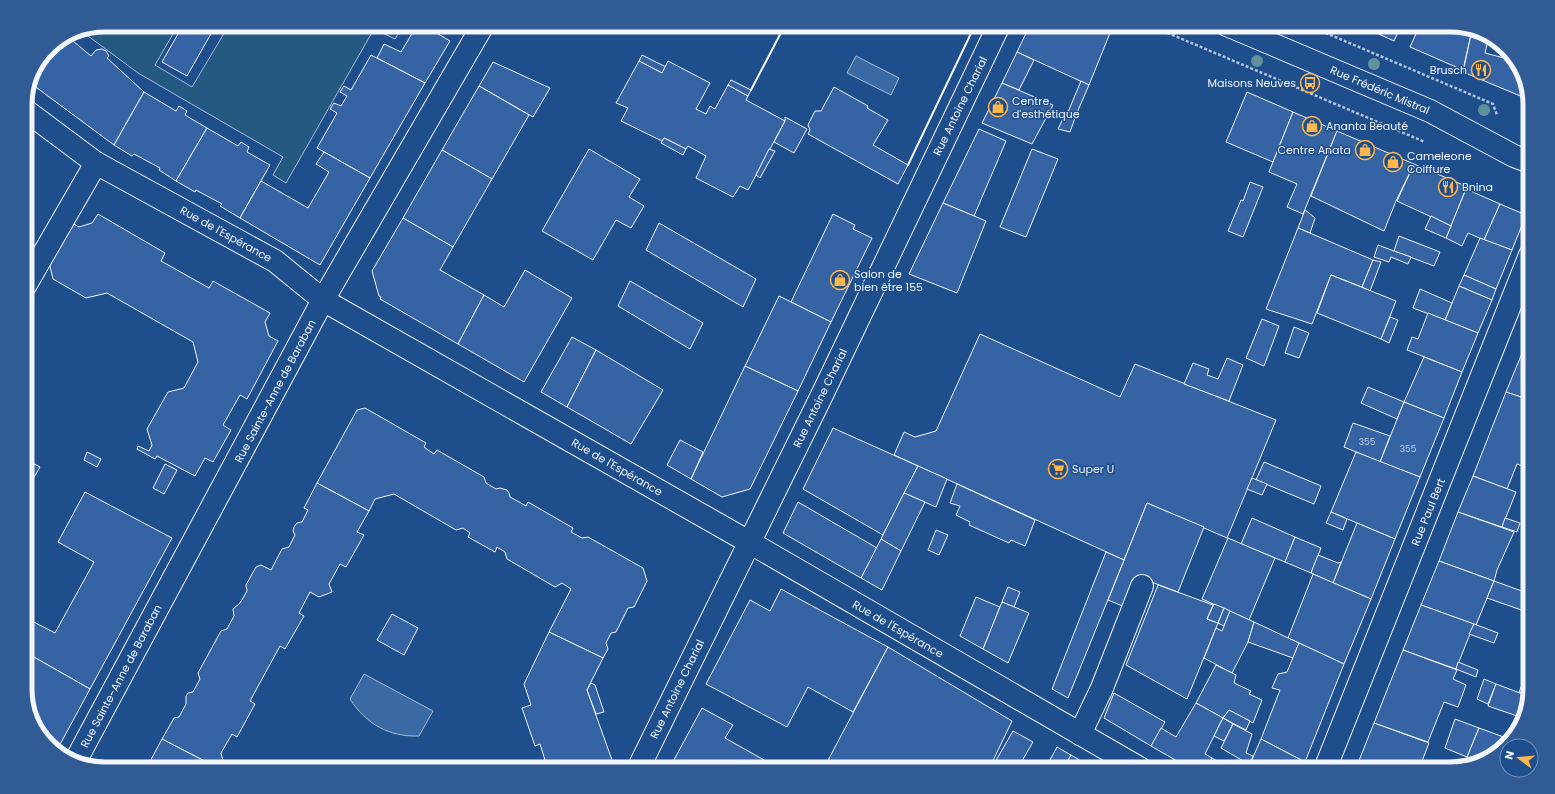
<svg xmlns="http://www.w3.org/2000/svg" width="1555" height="794" viewBox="0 0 1555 794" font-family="Poppins,sans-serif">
<rect width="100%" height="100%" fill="#1f4e8c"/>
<!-- green -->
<path fill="#245a82" stroke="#a8bbd7" d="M105,25H166L177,27L155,65L192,87L229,25H404L395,39L374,29L286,183L273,175L283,157L138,73L80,30Z"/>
<!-- water -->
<g fill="#3b69a3" stroke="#a8bbd7">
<path d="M856,56L899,78L891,95L847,73Z"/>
<path d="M364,674L433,711L419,736C389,737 366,724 350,699Z"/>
</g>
<!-- building -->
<g fill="#3563a3" stroke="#f2f6ff">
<path d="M183,25H216L187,76L162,62Z"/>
<path d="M417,25H423L450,41L425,83L377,58L384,44L401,52Z"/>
<path d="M1030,25H1091L1110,33L1089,85L1017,52Z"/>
<path d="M1358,25H1369L1368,29Z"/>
<path d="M1369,25H1401L1394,41L1368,29Z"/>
<path d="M1420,25H1450L1472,30L1463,70L1410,47Z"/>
<path d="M1472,30L1486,33L1489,36L1485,53L1504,58L1503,48L1517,61L1530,100L1463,72Z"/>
<path d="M67,36L91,56L96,50L102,49L106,51L109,56L107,58L144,92L114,145L29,82L31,74L49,48Z"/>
<path d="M1017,52L1034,60L1019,90L1002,83Z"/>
<path d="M371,55L425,83L370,178L317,148L337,113L330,109L334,103L341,106L347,96L340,92L344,86L351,90Z"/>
<path d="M642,55L666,67L662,73L639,61Z"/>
<path d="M639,61L662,73L668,61L710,83L696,109L706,114L710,106L715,109L728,85L748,96L746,100L785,121L748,190L740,186L733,197L696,178L706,156L688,146L686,149L664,138L662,141L621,121L628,108L616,103Z"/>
<path d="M493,62L550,88L533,117L479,86Z"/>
<path d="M731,80L751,90L748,96L728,85Z"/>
<path d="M1081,81L1089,85L1076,115L1068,112Z"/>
<path d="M1002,83L1053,105L1032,144L982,123Z"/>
<path d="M479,86L529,115L492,179L442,150Z"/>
<path d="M834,87L868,106L867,108L888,120L873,145L908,165L898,184L808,134L810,130L808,125L815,111H821Z"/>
<path d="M144,92L176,111L179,106L187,111L185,115L207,128L176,181L159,170L160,168L134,154L132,156L114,145Z"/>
<path d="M1247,92L1293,112L1273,162L1226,142Z"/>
<path d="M1067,111L1076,115L1070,132L1058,129Z"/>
<path d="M1293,112L1337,131L1303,214L1287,207L1297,184L1269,172Z"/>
<path d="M785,117L807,129L794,153L774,142L785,121Z"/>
<path d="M207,128L238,146L241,142L249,147L247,152L270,165L240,218L220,206L222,204L196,190L195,192L176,181Z"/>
<path d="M979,129L1006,141L974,216L943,203Z"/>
<path d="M1337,131L1414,164L1396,201L1384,231L1311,196Z"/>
<path d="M664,138L686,149L683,155L661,143Z"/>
<path d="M589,149L640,179L629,197L644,206L631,228L616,220L593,260L542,231Z"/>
<path d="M769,149L775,151L760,178L756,175Z"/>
<path d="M1032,149L1058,159L1026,237L1000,227Z"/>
<path d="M442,150L492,179L453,247L403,218Z"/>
<path d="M324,152L370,178L320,265L240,218L261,181L308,208L329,172L316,164Z"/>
<path d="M1414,164L1463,185L1466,189L1451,226L1397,201Z"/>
<path d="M1250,182L1263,187L1243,237L1228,231L1241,200L1243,201Z"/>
<path d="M1466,189L1500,204L1484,240L1468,233L1462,246L1446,238Z"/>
<path d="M943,203L986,221L957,293L909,274Z"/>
<path d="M1500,204L1526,215L1512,250L1484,240Z"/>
<path d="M1305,210L1315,218L1310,233L1298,228Z"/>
<path d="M98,214L165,253L161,261L209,288L213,281L270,313L265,322L269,336L278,341L247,399L240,395L223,425L231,430L213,462L205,458L195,476L157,456L155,459L137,449L138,446L149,451L152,445L147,429L168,392L184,388L198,362L193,342L107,293L86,298L53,279L48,258L69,221L79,227L92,223Z"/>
<path d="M833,214L855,225L853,229L872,238L831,322L791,302Z"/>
<path d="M1431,216L1451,226L1446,238L1425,229Z"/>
<path d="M403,218L453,247L440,270L484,295L458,344L380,299L381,297L379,296L372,271Z"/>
<path d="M659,223L756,279L743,307L646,250Z"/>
<path d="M1298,228L1373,260L1362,287L1331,275L1312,324L1266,309Z"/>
<path d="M1399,236L1440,252L1434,266L1394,251Z"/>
<path d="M1480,238L1512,250L1496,289L1464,275Z"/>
<path d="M1378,245L1394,251L1411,257L1408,264L1391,257L1389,262L1374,257Z"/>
<path d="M1373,260L1381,262L1370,291L1362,287Z"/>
<path d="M525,270L572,298L524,382L458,344L484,295L504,307Z"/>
<path d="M1331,275L1396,301L1381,339L1317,313Z"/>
<path d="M1464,275L1496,289L1492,300L1459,286Z"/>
<path d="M630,281L703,323L690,349L618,306Z"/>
<path d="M1459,286L1492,300L1478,333L1445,320Z"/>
<path d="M1420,289L1452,303L1445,320L1413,308Z"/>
<path d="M779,296L831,322L798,391L745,366Z"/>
<path d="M1428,313L1478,333L1462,372L1407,350L1412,337L1418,339Z"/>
<path d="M1390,317L1398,320L1389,343L1381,339Z"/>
<path d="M1262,319L1279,326L1264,366L1246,358Z"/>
<path d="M1294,327L1309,333L1299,358L1285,353Z"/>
<path d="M980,334L1120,397L1135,364L1276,420L1227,538L1147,503L1124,560L894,455L904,432L915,437L936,431Z"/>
<path d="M1530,334V400L1506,392Z"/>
<path d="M572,337L596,350L567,407L541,392Z"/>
<path d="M596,350L663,390L631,444L567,407Z"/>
<path d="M1424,357L1462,372L1444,418L1404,402Z"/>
<path d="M1227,358L1243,365L1229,401L1184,384L1193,363L1209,369L1207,375L1218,379Z"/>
<path d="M745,366L798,391L750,489L722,497L691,479Z"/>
<path d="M1368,387L1404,402L1397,419L1361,403Z"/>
<path d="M1506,392L1530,400V469L1517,464L1507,489L1473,476Z"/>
<path d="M25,402L33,406L29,413L25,411Z"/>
<path d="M1404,402L1444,418L1420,477L1380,462Z"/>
<path d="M365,408L426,443L424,447L428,450L434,454L437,450L484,477L486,483L496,489L500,488L507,490L509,493L510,497L526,506L528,502L573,528L571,532L582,538L588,537L643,568L647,581L634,607L628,608L616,632L611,633L606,643L608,649L603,658L549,632L571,589L562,583L555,587L507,559L505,552L497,547L495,552L468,537L470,533L463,528L456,530L394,494L375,499L369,511L317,483L357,410Z"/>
<path d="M1353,423L1390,436L1380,462L1344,447Z"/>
<path d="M833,428L918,466L883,535L803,489Z"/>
<path d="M680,440L703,452L691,479L667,465Z"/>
<path d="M87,452L101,459L97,467L84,460Z"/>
<path d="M1356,452L1420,477L1395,539L1331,512Z"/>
<path d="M25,459L40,467L25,493Z"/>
<path d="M1264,462L1321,486L1314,504L1256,480Z"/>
<path d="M165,464L177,470L164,494L153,488Z"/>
<path d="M918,466L947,479L936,507L904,493Z"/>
<path d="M1473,476L1516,492L1502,527L1458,512Z"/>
<path d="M1252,478L1267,484L1262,495L1247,489Z"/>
<path d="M317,483L369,511L357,532L364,535L346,567L340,564L329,584L332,592L319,597L310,592L299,613L304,616L285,649L280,646L250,701L255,704L237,737L232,734L221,753L224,764L214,766L162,739L174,718L179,717L186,704V696L188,693L193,692L200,679L198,673L221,631L227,629L234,616L233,609L240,603L247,591L246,585L256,567L261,565L271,570L282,549L289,547L295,535L293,531L294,527L297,523L302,522L308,510L304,508Z"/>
<path d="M957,484L1035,520L1025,546L1011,540L1009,543L969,525L970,522L956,515L960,506L950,503Z"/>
<path d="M85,492L172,538L90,689L25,652V629L30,620L55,633L94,562L58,542Z"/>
<path d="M904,493L925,502L901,551L881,539Z"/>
<path d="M798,502L877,548L861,578L783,533Z"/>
<path d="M1147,503L1204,527L1178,592L1138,577L1125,607L1108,600Z"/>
<path d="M1331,512L1347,519L1343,530L1326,523Z"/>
<path d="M1458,512L1514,532L1497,570L1494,581L1439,561Z"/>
<path d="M1252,518L1295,537L1285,562L1241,544Z"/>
<path d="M1505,518L1520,523L1517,532L1502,527Z"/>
<path d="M1357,523L1395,539L1371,599L1333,583Z"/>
<path d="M936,530L948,535L939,555L928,550Z"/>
<path d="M1295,537L1321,548L1311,573L1285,562Z"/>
<path d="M1228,538L1275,558L1249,620L1202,599Z"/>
<path d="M881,539L901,551L882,590L861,578Z"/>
<path d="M1106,552L1124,560L1068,698L1052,689Z"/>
<path d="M1318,555L1338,563L1341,562L1333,583L1311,573Z"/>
<path d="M1439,561L1494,581L1476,625L1421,605Z"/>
<path d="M1313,574L1371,599L1344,664L1288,638Z"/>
<path d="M1494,581L1530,594V613L1487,598Z"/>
<path d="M1158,585L1213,605L1207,619L1218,623L1187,699L1126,665Z"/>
<path d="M1008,587L1020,592L1014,607L1002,602Z"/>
<path d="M781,589L888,647L853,712L808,687L787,727L706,684L750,600L770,611Z"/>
<path d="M976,597L1000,607L983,649L960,636Z"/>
<path d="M1002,602L1029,613L1008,663L983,649Z"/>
<path d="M1214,604L1224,608L1218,623L1207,619Z"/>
<path d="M1421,605L1474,624L1456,669L1403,650Z"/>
<path d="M1224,608L1230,611L1224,626L1218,623Z"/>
<path d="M1230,611L1254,622L1248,642L1232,673L1204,658L1216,628L1222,631Z"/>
<path d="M392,614L418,628L404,655L377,640Z"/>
<path d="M1254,622L1299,643L1293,658L1248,642Z"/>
<path d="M1474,624L1498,633L1494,643L1469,634Z"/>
<path d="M549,632L603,658L587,690L612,760L608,769H541L545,760L540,744L535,746L522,708L531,705L524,684Z"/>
<path d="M1299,643L1344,664L1305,762L1261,739L1280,690L1272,688L1278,674L1287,672Z"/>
<path d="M888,647L1012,721L989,769H830L825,766Z"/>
<path d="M1403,650L1457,670L1453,679L1466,685L1458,707L1444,702L1428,742L1374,723Z"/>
<path d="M25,652L90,689L57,750L38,733L25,694V664L27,661L25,660Z"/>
<path d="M1458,662L1478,670L1476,677L1456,669Z"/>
<path d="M1216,665L1236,675L1234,683L1251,691L1249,694L1262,700L1253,723L1229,710L1223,718L1196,703Z"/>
<path d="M1525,677L1530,679L1528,696L1519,692Z"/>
<path d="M1484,679L1496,684L1488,704L1477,699Z"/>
<path d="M591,683L595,685L604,712L596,714L587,690Z"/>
<path d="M1496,684L1528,696L1523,718L1488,706Z"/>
<path d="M1114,693L1165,722L1151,746L1104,718Z"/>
<path d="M1196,703L1223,718L1205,754L1212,758L1206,769H1191L1151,746L1161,728L1176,737Z"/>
<path d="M702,708L733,725L725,738L780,769H669Z"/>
<path d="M1229,710L1250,721L1246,730L1223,718Z"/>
<path d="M1223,718L1233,724L1224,741L1214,736Z"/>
<path d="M1455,719L1479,728L1467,757L1445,748Z"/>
<path d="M1374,723L1429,743L1419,769H1360L1356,768Z"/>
<path d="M1233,724L1252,734L1246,753L1253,756L1250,765L1221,748Z"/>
<path d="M1479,728L1509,739L1494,756L1478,761L1467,757Z"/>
<path d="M1013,731L1033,742L1022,761L1036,769H991Z"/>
<path d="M162,739L214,766L213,769H146Z"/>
<path d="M1261,739L1305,762L1302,769H1259L1250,764Z"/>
<path d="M1057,747L1071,755L1063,769H1045Z"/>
<path d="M1071,755L1095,769H1063Z"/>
<path d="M1212,758L1231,769H1206Z"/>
<path d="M1470,758L1478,761L1467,764Z"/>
<path d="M1250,764L1259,769H1248Z"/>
</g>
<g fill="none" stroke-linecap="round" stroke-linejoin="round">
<!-- minor casing -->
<g stroke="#f2f6ff" stroke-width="24">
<g id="minor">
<path d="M1227,25L1430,111L1514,156L1530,162"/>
<path d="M25,110L96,163L275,261L323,300L749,542L1141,769"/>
<path d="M25,286L96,163"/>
<path d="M1080,734L1102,688L1142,586"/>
<path d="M75,762L323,300L483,25"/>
<path d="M638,769L823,393L999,25"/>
<path d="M1325,769L1530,255"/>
</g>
</g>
<!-- path -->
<g stroke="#b3c4dc" stroke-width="2.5" stroke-dasharray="3 2" stroke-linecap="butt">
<path d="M1149,25L1425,142"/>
<path d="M1307,25L1493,104L1497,115"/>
</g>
<!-- minor -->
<use href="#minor" stroke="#1f4e8c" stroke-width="22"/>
<!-- wall -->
<g stroke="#f2f6ff" stroke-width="2">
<path d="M751,90L785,25"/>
<path d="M908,165L975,25"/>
</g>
</g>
<!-- trees -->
<g fill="#61919a">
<circle cx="1257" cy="61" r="6"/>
<circle cx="1374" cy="64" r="6"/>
<circle cx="1484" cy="110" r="6"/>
</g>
<!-- icons -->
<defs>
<g id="restaurant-ring" transform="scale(1)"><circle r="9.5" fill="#1f4e8c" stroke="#ffb74d" stroke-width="1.5"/><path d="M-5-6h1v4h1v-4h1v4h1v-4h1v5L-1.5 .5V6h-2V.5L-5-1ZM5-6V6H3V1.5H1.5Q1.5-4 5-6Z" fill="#ffb74d"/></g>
<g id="bus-ring" transform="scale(1)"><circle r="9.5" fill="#1f4e8c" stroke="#ffb74d" stroke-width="1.5"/><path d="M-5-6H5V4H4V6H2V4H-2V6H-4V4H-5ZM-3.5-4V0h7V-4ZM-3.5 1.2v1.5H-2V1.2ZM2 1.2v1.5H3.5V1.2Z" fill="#ffb74d"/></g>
<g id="shop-ring" transform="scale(1)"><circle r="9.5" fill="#1f4e8c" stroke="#ffb74d" stroke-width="1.5"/><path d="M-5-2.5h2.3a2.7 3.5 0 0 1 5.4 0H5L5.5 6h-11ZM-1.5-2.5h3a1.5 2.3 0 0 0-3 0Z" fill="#ffb74d"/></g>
<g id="supermarket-ring" transform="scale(1)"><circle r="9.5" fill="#1f4e8c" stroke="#ffb74d" stroke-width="1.5"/><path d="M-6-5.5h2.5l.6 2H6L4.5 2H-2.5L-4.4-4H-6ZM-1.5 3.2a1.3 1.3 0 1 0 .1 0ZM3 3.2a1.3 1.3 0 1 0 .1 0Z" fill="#ffb74d"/></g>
</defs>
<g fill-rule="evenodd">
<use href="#restaurant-ring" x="1481" y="70"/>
<use href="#bus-ring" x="1310" y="83"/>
<use href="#shop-ring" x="998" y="107"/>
<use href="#shop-ring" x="1312" y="126"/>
<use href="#shop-ring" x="1365" y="150"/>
<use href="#shop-ring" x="1393" y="162"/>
<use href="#restaurant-ring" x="1448" y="187"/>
<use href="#shop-ring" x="840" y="280"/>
<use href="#supermarket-ring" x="1058" y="469"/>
</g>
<g text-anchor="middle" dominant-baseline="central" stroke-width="3" stroke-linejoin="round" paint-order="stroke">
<!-- number labels -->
<g font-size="9" fill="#c3d1e8">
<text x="1367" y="442">355</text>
<text x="1408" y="449">355</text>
</g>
<!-- poi labels -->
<g font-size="11" fill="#f2f6ff" stroke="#1f4e8c" text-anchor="start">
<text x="1467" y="70" text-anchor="end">Brusch</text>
<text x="1296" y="83" text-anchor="end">Maisons Neuves</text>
<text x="1012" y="101">Centre<tspan x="1012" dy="13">d'esthétique</tspan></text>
<text x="1326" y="126">Ananta Beauté</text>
<text x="1351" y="150" text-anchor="end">Centre Anata</text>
<text x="1407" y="156">Cameleone<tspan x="1407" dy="13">Coiffure</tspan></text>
<text x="1462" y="187">Bnina</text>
<text x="854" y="274">Salon de<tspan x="854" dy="13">bien être 155</tspan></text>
<text x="1072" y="469">Super U</text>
</g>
<!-- street labels -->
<g font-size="11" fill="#f2f6ff" stroke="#1f4e8c">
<text transform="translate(1380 90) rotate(23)">Rue Frédéric Mistral</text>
<text transform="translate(960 106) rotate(-64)">Rue Antoine Charial</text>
<text transform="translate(226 234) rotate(29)">Rue de l'Espérance</text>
<text transform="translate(275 391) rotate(-62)">Rue Sainte-Anne de Baraban</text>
<text transform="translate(820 398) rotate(-64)">Rue Antoine Charial</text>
<text transform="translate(617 467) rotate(30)">Rue de l'Espérance</text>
<text transform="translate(1428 512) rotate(-68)">Rue Paul Bert</text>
<text transform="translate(898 629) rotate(30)">Rue de l'Espérance</text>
<text transform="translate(121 676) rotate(-62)">Rue Sainte-Anne de Baraban</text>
<text transform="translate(677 689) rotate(-64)">Rue Antoine Charial</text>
</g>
</g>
<!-- crop -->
<path d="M0 0H1555V794H0ZM105 32H1450A73 73 0 0 1 1523 105V689A73 73 0 0 1 1450 762H105A73 73 0 0 1 32 689V105A73 73 0 0 1 105 32Z" fill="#305b95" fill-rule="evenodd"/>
<path fill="none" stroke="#f2f6ff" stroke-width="5" d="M105 32H1450A73 73 0 0 1 1523 105V689A73 73 0 0 1 1450 762H105A73 73 0 0 1 32 689V105A73 73 0 0 1 105 32Z"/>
<!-- north arrow -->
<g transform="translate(1519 758) rotate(286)"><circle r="19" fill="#1f4e8c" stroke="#7391ba"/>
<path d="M0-3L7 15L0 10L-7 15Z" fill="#ffb74d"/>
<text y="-6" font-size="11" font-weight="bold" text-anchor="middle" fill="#f2f6ff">N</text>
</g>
</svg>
